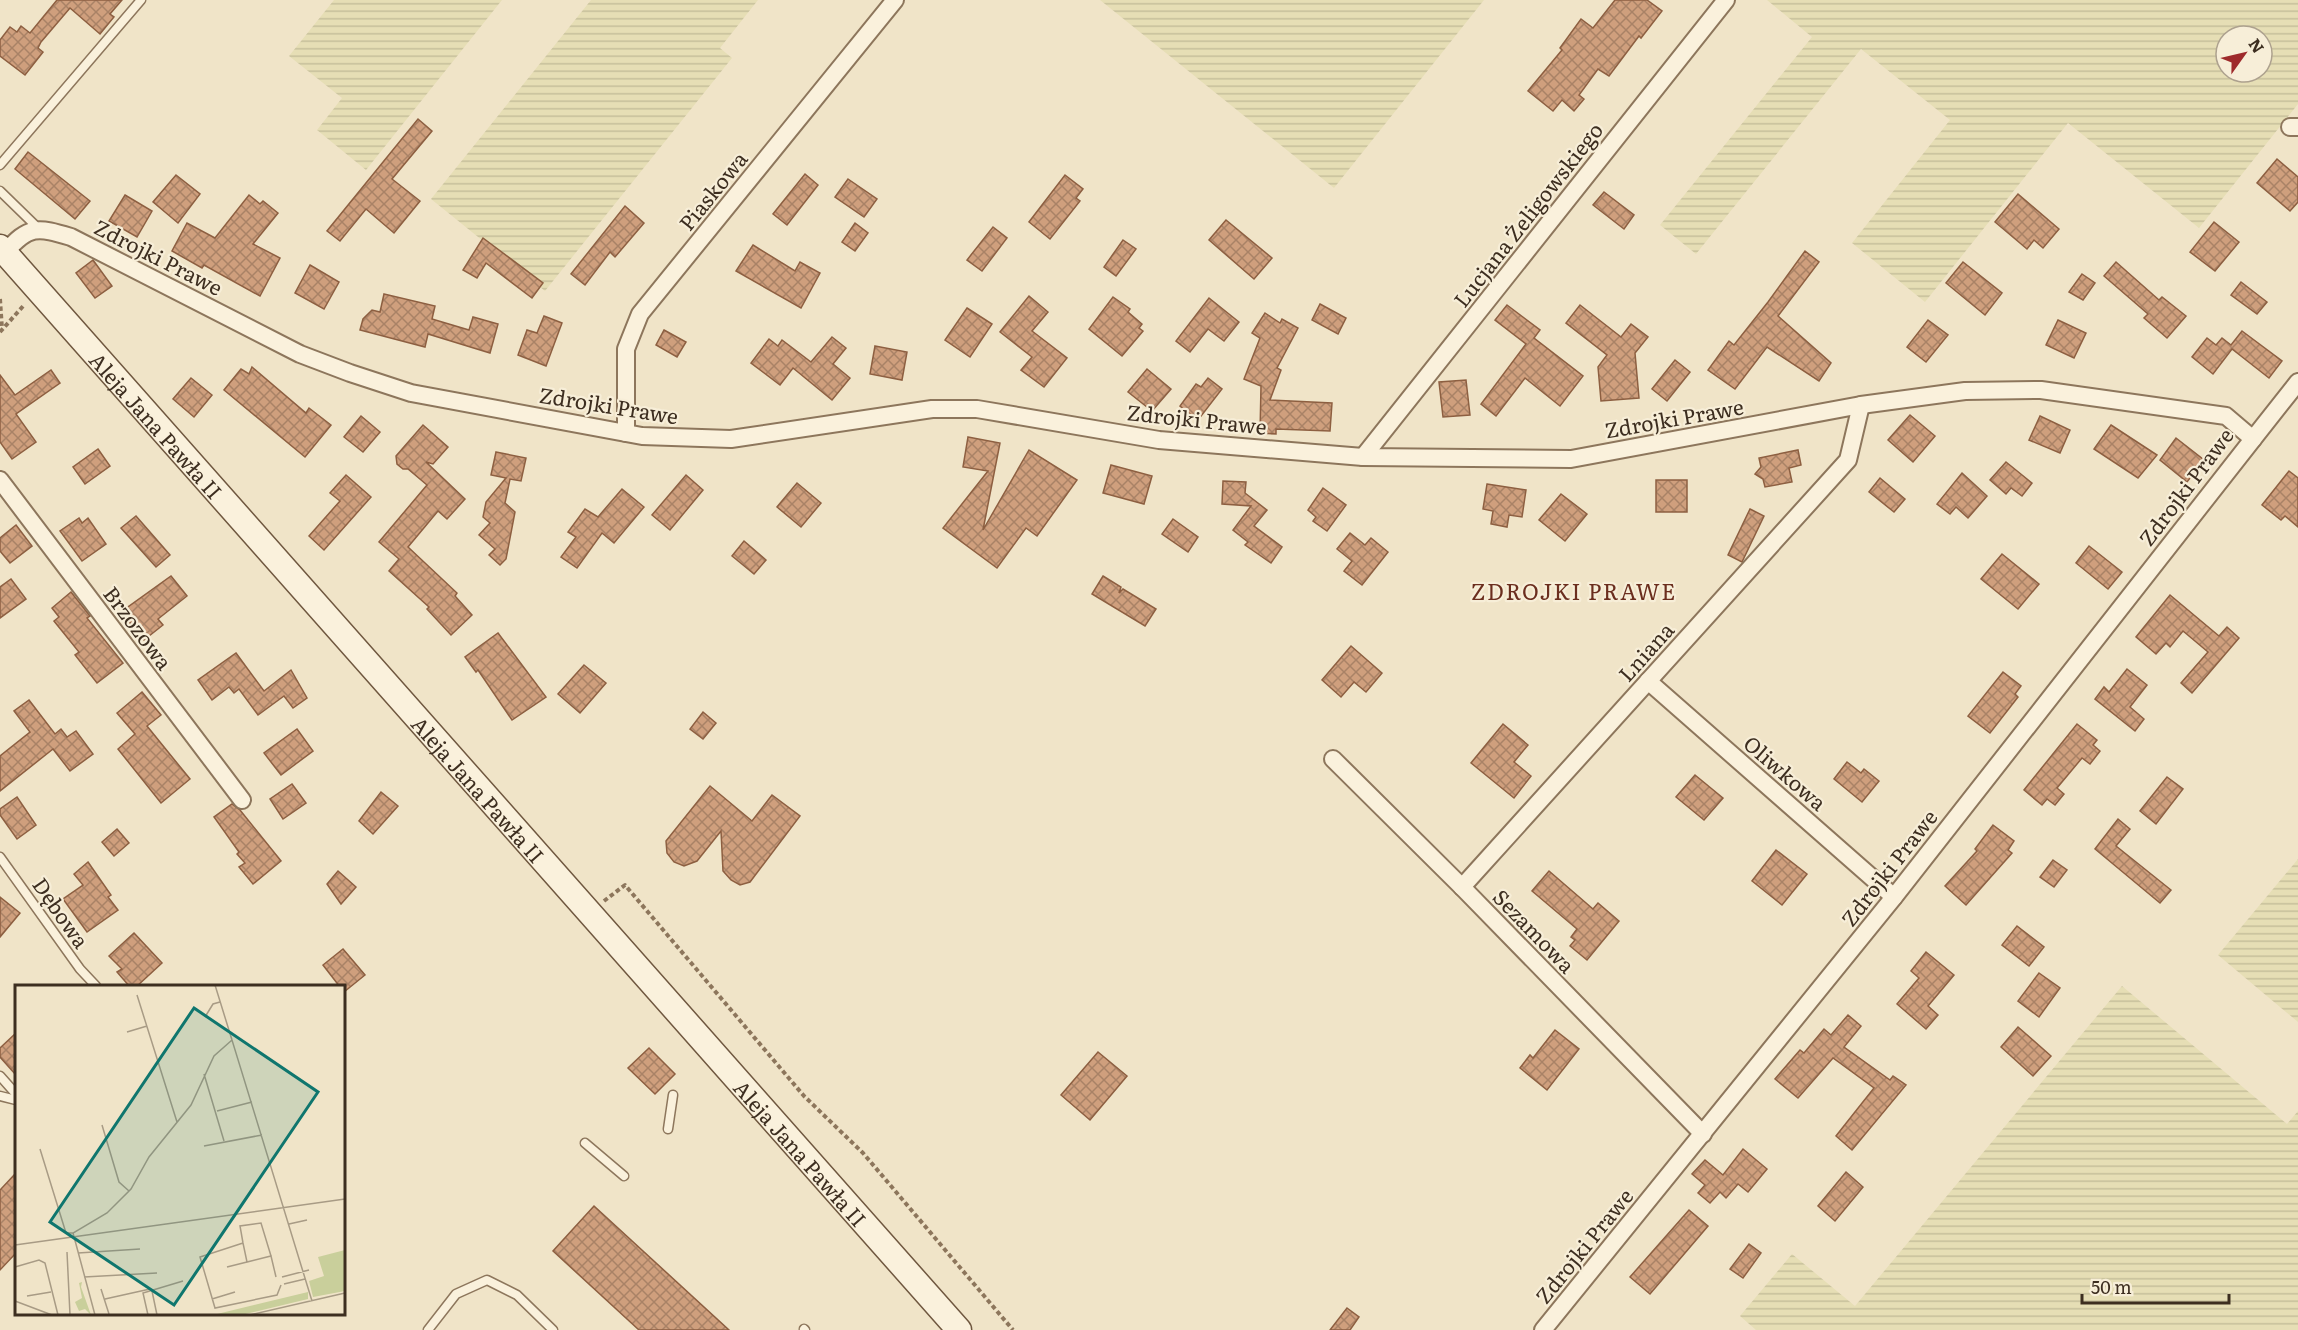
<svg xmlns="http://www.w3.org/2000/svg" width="2298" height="1330" viewBox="0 0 2298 1330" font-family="Literata,serif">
<defs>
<pattern id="farmland-rules" width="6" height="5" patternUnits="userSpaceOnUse" patternTransform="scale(1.5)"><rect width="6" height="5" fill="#e6deb5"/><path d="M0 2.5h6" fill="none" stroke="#c6bf9b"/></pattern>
<pattern id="building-cross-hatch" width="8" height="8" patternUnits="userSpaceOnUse" patternTransform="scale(1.5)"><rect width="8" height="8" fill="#cf9f7d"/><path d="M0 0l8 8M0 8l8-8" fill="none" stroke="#a98266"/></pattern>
</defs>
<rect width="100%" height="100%" fill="#f0e4c8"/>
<!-- farmland -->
<g fill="url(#farmland-rules)" fill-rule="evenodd">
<path d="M334,0H502L366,170L317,130L342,98L289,56Z"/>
<path d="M591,0H758L720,48L732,58L545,291L431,199Z"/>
<path d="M1100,0H1484L1334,188Z"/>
<path d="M1767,0H2298V104L2199,228L2068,123L1925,302L1852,243L1950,120L1861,49L1696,254L1660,225L1812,37ZM2226,36H2262V72H2226Z"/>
<path d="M2298,859V1022L2218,955Z"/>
<path d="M2122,986L2287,1124L2298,1111V1330H1756L1740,1316L1792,1254L1855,1306Z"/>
</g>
<!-- building -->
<g fill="url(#building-cross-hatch)" stroke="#8d5f41" stroke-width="1.5">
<path d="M57,0H122L110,14L114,17L100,34L70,8L41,42L38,48L43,52L25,75L0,56V40L10,27L17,32L21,26L30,33Z"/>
<path d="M1615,0H1647L1662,11L1641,38L1639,36L1609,76L1598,69L1579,95L1584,99L1574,111L1562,100L1553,111L1528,91L1562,50L1560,48L1581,19L1593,28Z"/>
<path d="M418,119L432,131L392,179L420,201L394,233L366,209L340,241L327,231Z"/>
<path d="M28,152L90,201L75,219L15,169Z"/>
<path d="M2277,159L2298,177V202L2290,211L2257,183Z"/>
<path d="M805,174L818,185L787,225L773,214Z"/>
<path d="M176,175L200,194L178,223L153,202Z"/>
<path d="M1065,175L1083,189L1076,198L1080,201L1050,239L1029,222Z"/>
<path d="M848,179L877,199L864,217L835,197Z"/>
<path d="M1604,192L1634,215L1624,229L1593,205Z"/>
<path d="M2018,194L2059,229L2043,248L2034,240L2027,249L1995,222Z"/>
<path d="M125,195L152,211L137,237L109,221Z"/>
<path d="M249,195L260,204L263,201L278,213L253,244L280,258L260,296L204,265L202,268L172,251L187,223L215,238Z"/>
<path d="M625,206L644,223L615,257L610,252L585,285L571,274Z"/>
<path d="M1226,220L1272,258L1254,279L1209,240Z"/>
<path d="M2214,222L2239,242L2215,271L2190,252Z"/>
<path d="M855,223L868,233L855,251L842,242Z"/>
<path d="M993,227L1007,238L982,271L967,260Z"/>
<path d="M483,238L543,283L532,298L486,263L477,278L463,270Z"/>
<path d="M1123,240L1136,249L1116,276L1104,267Z"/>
<path d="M753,245L795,271L800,262L820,273L801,308L736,271Z"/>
<path d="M1805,251L1819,262L1778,316L1831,363L1819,381L1767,347L1735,389L1708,370L1729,341L1734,345L1768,302Z"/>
<path d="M93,260L112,286L95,298L76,273Z"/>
<path d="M1963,262L2002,293L1985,315L1946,283Z"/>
<path d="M2116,262L2159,300L2162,297L2186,316L2167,338L2144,318L2148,314L2104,276Z"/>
<path d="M310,265L339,282L324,309L295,293Z"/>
<path d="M2082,274L2095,283L2083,300L2069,292Z"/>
<path d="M2241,282L2267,302L2257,314L2231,295Z"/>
<path d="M384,294L435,306L432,319L469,330L473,317L498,324L490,353L428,334L425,347L360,330L363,319L372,310L380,312Z"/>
<path d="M1029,296L1048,312L1032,331L1067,358L1044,387L1021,370L1032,357L1000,332Z"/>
<path d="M1113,297L1130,309L1128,312L1142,324L1139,328L1143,331L1122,356L1089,329Z"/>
<path d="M1209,298L1239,322L1224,341L1208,329L1190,352L1176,341Z"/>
<path d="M1320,304L1346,318L1338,334L1312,320Z"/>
<path d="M1507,305L1540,330L1534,338L1583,376L1560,406L1525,378L1496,416L1481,404L1526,344L1495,320Z"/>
<path d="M1580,305L1621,337L1631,324L1648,337L1635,353L1639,398L1601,401L1598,367L1607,355L1566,323Z"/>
<path d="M967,308L992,324L970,357L945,340Z"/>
<path d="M1265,313L1280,323L1282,319L1298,328L1277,368L1281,370L1270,400L1332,403L1330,431L1276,429V434L1260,433L1261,386L1244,379L1260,338L1252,333Z"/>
<path d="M544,316L562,323L546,366L518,355L527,330L537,333Z"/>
<path d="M1928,320L1948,335L1926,362L1907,347Z"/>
<path d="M2058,320L2086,333L2074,358L2046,345Z"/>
<path d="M664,330L686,342L677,357L656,345Z"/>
<path d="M2242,331L2282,361L2269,378L2232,349L2213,374L2192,357L2207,338L2216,345L2222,338L2231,345Z"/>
<path d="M832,337L846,348L833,364L850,378L832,400L793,368L780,385L751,363L769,339L778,346L782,340L811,362Z"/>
<path d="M875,346L907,352L902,380L870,374Z"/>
<path d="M1675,360L1690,372L1667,401L1652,389Z"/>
<path d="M252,367L306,413L309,408L331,425L305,457L224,390L241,369L249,374Z"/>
<path d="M1147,369L1171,389L1152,411L1128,392Z"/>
<path d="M51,370L60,383L16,414L36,442L12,459L0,442V375L15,395Z"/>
<path d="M191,378L212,395L194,417L173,399Z"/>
<path d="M1208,378L1222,389L1198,420L1180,406L1196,384L1201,387Z"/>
<path d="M1466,380L1470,415L1443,417L1439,382Z"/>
<path d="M1910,415L1935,436L1913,462L1888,440Z"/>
<path d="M361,416L380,432L363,452L344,437Z"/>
<path d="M2040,416L2070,430L2060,453L2029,440Z"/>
<path d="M423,425L448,447L433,464L426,462L465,499L447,519L438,511L408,547L457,593L455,596L472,615L451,635L427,609L429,607L389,571L399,559L379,542L427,485L408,469H403L397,464L396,456Z"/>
<path d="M2111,425L2157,455L2138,478L2094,449Z"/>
<path d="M968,437L1000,443L983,530L1029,450L1077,480L1037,536L1026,528L997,568L943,528L988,471L963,467Z"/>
<path d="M2176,438L2204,460L2187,482L2160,460Z"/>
<path d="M98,449L110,466L85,484L73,467Z"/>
<path d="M1798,450L1801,465L1789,468L1792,482L1765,487L1763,479L1755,474L1761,467L1759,458Z"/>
<path d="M496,452L526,458L521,481L510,479L505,503L515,512L506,559L500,565L489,555L495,549L479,535L490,523L483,517L486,502L506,478L491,475Z"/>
<path d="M2006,462L2032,483L2022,496L2011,488L2006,494L1990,480Z"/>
<path d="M1111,465L1152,476L1144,504L1103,493Z"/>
<path d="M2289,471L2298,478V527L2285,516L2281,520L2262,505Z"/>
<path d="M1962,473L1987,496L1968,518L1956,507L1950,514L1937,504Z"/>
<path d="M346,475L371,497L324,550L309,536L340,501L330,493Z"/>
<path d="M686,475L703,490L670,530L652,515Z"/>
<path d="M1880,478L1905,499L1894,512L1869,492Z"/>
<rect x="1656" y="480" width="31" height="32"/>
<path d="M1223,481L1246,482L1245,493L1267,510L1254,526L1282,547L1271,563L1245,545L1248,542L1233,530L1251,506L1222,504Z"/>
<path d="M797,483L821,503L801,527L777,507Z"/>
<path d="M1487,484L1526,490L1522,517L1509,515L1507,527L1491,524L1493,511L1483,509Z"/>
<path d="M1323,488L1346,505L1327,531L1313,521L1316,517L1308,510Z"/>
<path d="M622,489L644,507L614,543L602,533L577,568L561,557L576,537L568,532L585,509L598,517Z"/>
<path d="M1561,494L1587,514L1565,541L1539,520Z"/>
<path d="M1750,509L1764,516L1742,562L1728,555Z"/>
<path d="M136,516L170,555L156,567L121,528Z"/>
<path d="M79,518L82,523L88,518L106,544L82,561L60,531Z"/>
<path d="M1173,519L1198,537L1188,552L1162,534Z"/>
<path d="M16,525L32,546L10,563L0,551V538Z"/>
<path d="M1350,533L1365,545L1371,538L1388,552L1362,585L1344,571L1352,561L1337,549Z"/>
<path d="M744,541L766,560L754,574L732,556Z"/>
<path d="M2089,546L2122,572L2108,589L2076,563Z"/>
<path d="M2002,554L2039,584L2018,609L1981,579Z"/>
<path d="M171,576L187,596L158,619L163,625L144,640L121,612Z"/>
<path d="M1103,576L1121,587L1119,593L1123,589L1156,609L1145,626L1092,594Z"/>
<path d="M11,579L26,599L0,618V587Z"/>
<path d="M71,592L90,616L87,618L123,663L97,683L75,655L79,652L54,621L59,617L52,608Z"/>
<path d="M2170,595L2219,636L2227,627L2239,638L2192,693L2181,683L2208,652L2183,631L2170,647L2166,643L2156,654L2136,637Z"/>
<path d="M498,633L546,697L512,720L478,670L476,672L465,657Z"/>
<path d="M1351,646L1382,673L1366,692L1354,682L1341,697L1322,680Z"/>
<path d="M236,653L264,691L291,670L307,698L293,708L284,696L258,715L239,689L234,693L229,687L212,700L198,680Z"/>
<path d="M584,665L606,683L580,713L558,694Z"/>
<path d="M2127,669L2147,685L2130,707L2144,719L2135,731L2095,699L2104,687L2109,692Z"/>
<path d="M2003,672L2021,686L2015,694L2018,697L1990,733L1968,716Z"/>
<path d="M142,692L161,715L147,726L190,779L161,803L118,749L135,734L117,713Z"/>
<path d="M29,700L55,734L61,729L67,737L76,731L93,754L70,771L53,749L0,791V756L30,732L14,711Z"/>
<path d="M703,712L716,723L703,739L690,729Z"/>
<path d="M1503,724L1528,745L1514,762L1531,776L1514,798L1471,763Z"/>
<path d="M2077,724L2097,740L2093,745L2100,751L2090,764L2082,758L2057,788L2064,794L2055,805L2047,799L2042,805L2024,790Z"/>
<path d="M297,729L313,751L281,775L264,753Z"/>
<path d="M1847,762L1861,773L1864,769L1879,781L1862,802L1834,779Z"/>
<path d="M1695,775L1723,798L1704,820L1676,797Z"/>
<path d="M2167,777L2183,789L2156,824L2140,811Z"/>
<path d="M292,784L306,803L283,819L270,799Z"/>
<path d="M710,786L752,821L772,795L800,816L750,882L740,885L731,880L723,871L721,831L697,861L684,866L674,862L667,853L666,841Z"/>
<path d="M381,792L398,806L373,834L359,821Z"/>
<path d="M17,797L36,825L17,839L0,815V809Z"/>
<path d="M232,804L240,810L281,861L253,884L239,867L245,863L237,854L239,852L214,817Z"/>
<path d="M2118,819L2130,829L2116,846L2171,890L2160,903L2095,849Z"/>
<path d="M1993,825L2014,841L2008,850L2012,853L1966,905L1945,886L1977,851L1975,849Z"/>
<path d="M117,829L129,843L114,856L102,842Z"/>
<path d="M1776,850L1807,874L1782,905L1752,881Z"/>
<path d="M2053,860L2067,870L2054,887L2040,877Z"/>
<path d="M88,862L111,895L108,897L118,910L87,932L63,899L83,885L74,874Z"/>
<path d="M338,871L356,887L341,904L327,884Z"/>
<path d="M1549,871L1593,909L1598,903L1619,921L1587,960L1570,946L1575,940L1571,937L1577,929L1532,891Z"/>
<path d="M0,897L20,913L0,937Z"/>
<path d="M2017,926L2044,947L2029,966L2002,945Z"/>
<path d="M134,933L162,963L136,987H130L117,972L122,969L109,956Z"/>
<path d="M343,949L365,975L344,992V987H340L323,965Z"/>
<path d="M1926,952L1954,975L1928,1006L1938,1015L1926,1029L1897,1004L1919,978L1911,971Z"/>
<path d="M2039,973L2060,988L2039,1017L2018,1001Z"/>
<path d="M1848,1015L1861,1026L1844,1047L1890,1080L1893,1076L1906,1085L1852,1150L1836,1136L1874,1088L1833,1058L1798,1098L1775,1079L1800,1050L1804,1053L1824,1029L1831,1035Z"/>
<path d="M2018,1027L2051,1056L2033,1076L2001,1047Z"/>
<path d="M1555,1030L1579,1049L1547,1090L1520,1068L1530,1055L1533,1058Z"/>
<path d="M16,1033V1075L0,1057V1048Z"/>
<path d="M649,1048L675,1074L655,1094L628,1068Z"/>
<path d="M1098,1052L1127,1076L1090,1120L1061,1095Z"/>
<path d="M1743,1149L1767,1169L1748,1192L1738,1184L1726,1198L1720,1192L1710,1203L1698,1193L1705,1185L1692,1174L1705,1160L1723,1175Z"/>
<path d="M1846,1172L1863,1187L1835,1221L1818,1206Z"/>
<path d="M16,1173V1253L0,1270V1190Z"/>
<path d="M594,1206L729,1330H639L553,1251Z"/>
<path d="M1689,1210L1708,1226L1650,1294L1630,1277Z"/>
<path d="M1749,1244L1761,1253L1743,1278L1730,1269Z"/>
<path d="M1347,1308L1359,1317L1350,1330H1330Z"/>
</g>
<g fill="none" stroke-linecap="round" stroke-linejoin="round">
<!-- lane casing -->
<g stroke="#8d765c" stroke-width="11">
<g id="lane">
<path d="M0,165L141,0"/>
<path d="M0,191L39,229"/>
<path d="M0,857L80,969L96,986"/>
<path d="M0,1076L16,1094"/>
<path d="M0,1096L16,1100"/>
<path d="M668,1129L673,1095"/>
<path d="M585,1143L624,1176"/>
<path d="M804,1329L805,1330"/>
<path d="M428,1330L456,1294L487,1280L517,1295L553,1330"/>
</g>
</g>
<!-- street casing -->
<g stroke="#8d765c" stroke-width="20">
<g id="street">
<path d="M2290,127H2298"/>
<path d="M5,253C28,225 38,227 71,237L300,354L350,373L411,393L642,436L731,439L932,409H977L1159,440L1363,457L1571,459L1861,405L1965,391L2041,390L2226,416L2253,439L1894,897L1543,1330"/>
<path d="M626,433V349L640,314L895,0"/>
<path d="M2253,439L2298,382"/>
<path d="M1363,457L1726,0"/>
<path d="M0,480L242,800"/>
<path d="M1648,681L1894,897"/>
<path d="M1333,759L1462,887L1703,1134"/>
<path d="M1462,887L1848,460L1861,405"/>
</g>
</g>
<!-- secondary casing -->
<g stroke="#6f573f" stroke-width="27">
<g id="secondary">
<path id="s1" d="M0,247L959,1330"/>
</g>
</g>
<!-- path -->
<g stroke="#8d765c" stroke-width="4" stroke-dasharray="4.5 3" stroke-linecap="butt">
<path d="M0,299L2,329"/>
<path d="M0,332L25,304"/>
<path d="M604,901L625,885L804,1096L863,1153L1013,1330"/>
</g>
<!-- lane -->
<use href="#lane" stroke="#faf1dc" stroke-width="8"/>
<!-- street -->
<use href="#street" stroke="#faf1dc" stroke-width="16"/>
<!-- secondary -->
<use href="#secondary" stroke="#faf1dc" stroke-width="24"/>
</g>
<g text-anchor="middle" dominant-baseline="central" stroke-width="4.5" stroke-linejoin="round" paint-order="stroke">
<!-- street labels -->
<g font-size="21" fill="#3d2e20" stroke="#f7eed8">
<text transform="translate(712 190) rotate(-51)">Piaskowa</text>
<text transform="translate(1527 214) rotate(-52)">Lucjana Żeligowskiego</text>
<text transform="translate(159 256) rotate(27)">Zdrojki Prawe</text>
<text transform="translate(609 404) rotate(9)">Zdrojki Prawe</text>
<text transform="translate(1674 417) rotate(-10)">Zdrojki Prawe</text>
<text transform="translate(1197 418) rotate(6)">Zdrojki Prawe</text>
<text stroke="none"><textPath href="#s1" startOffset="237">Aleja Jana Pawła II</textPath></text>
<text transform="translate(2185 486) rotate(-53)">Zdrojki Prawe</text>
<text transform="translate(139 627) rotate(53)">Brzozowa</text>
<text transform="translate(1645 651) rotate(-48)">Lniana</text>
<text transform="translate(1786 772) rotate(41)">Oliwkowa</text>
<text stroke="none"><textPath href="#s1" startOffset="723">Aleja Jana Pawła II</textPath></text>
<text transform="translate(1888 867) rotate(-52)">Zdrojki Prawe</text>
<text transform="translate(62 912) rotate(55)">Dębowa</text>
<text transform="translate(1535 930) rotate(46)">Sezamowa</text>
<text stroke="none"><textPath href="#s1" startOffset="1209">Aleja Jana Pawła II</textPath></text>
<text transform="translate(1583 1245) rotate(-51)">Zdrojki Prawe</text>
</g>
<!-- neighbourhood labels -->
<g font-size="22" letter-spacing="1.5" fill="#6b2e1e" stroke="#f7eed8">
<text x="1574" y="590">ZDROJKI PRAWE</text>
</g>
</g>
<!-- overview -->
<g transform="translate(15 985)">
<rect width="330" height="330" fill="#f0e4c8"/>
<path d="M330,265V306L298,312L294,296L309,291L303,272ZM67,297L66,302L76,330L70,324L64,326L60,317L67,313L64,298ZM293,307V314L226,330H198Z" fill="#c9cf9b"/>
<path fill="none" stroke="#a89b85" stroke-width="1.5" d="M200,0L217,55M122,10L162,137M190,32L198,19L205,17M112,47L132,41M189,89L209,156M202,126L237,117M87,140L104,197L114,206M189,161L247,150M25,164L51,248H59M274,239L292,235M228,258L225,241L246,238L256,271M0,260L330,214M52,267L55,330M63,268L125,264M0,282L24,275L30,278L43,330M212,282L232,277M69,292L142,288M261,292L256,271L232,277L228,258L185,272L200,323L262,310L266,300M267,292L294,285M269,299L290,294M86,304L94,329M137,306L142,330M12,311L36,307M90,314L135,304M197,314L220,307M0,316L37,330M80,330L58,248L92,228L116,204L134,172L176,120L199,71L217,55L297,316M133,330L128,308L168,296M235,330L330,308"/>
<path fill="#0f766e" fill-opacity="0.15" stroke="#0f766e" stroke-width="3" d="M179,23L303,107L159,320L35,237Z"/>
<rect width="330" height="330" fill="none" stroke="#3d2e20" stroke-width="3"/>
</g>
<!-- north arrow -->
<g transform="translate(2244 54) rotate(56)"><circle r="28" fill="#f7eed8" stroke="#ada18e" stroke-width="1.5"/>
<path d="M0-4.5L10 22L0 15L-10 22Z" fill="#9e2a2b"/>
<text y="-9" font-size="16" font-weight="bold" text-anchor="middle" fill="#3d2e20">N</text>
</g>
<!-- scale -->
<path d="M2082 1294v9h147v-9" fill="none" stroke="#3d2e20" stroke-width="3"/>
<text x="2091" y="1294" font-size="18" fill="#3d2e20" stroke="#f7eed8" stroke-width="4.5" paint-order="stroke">50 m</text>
</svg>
